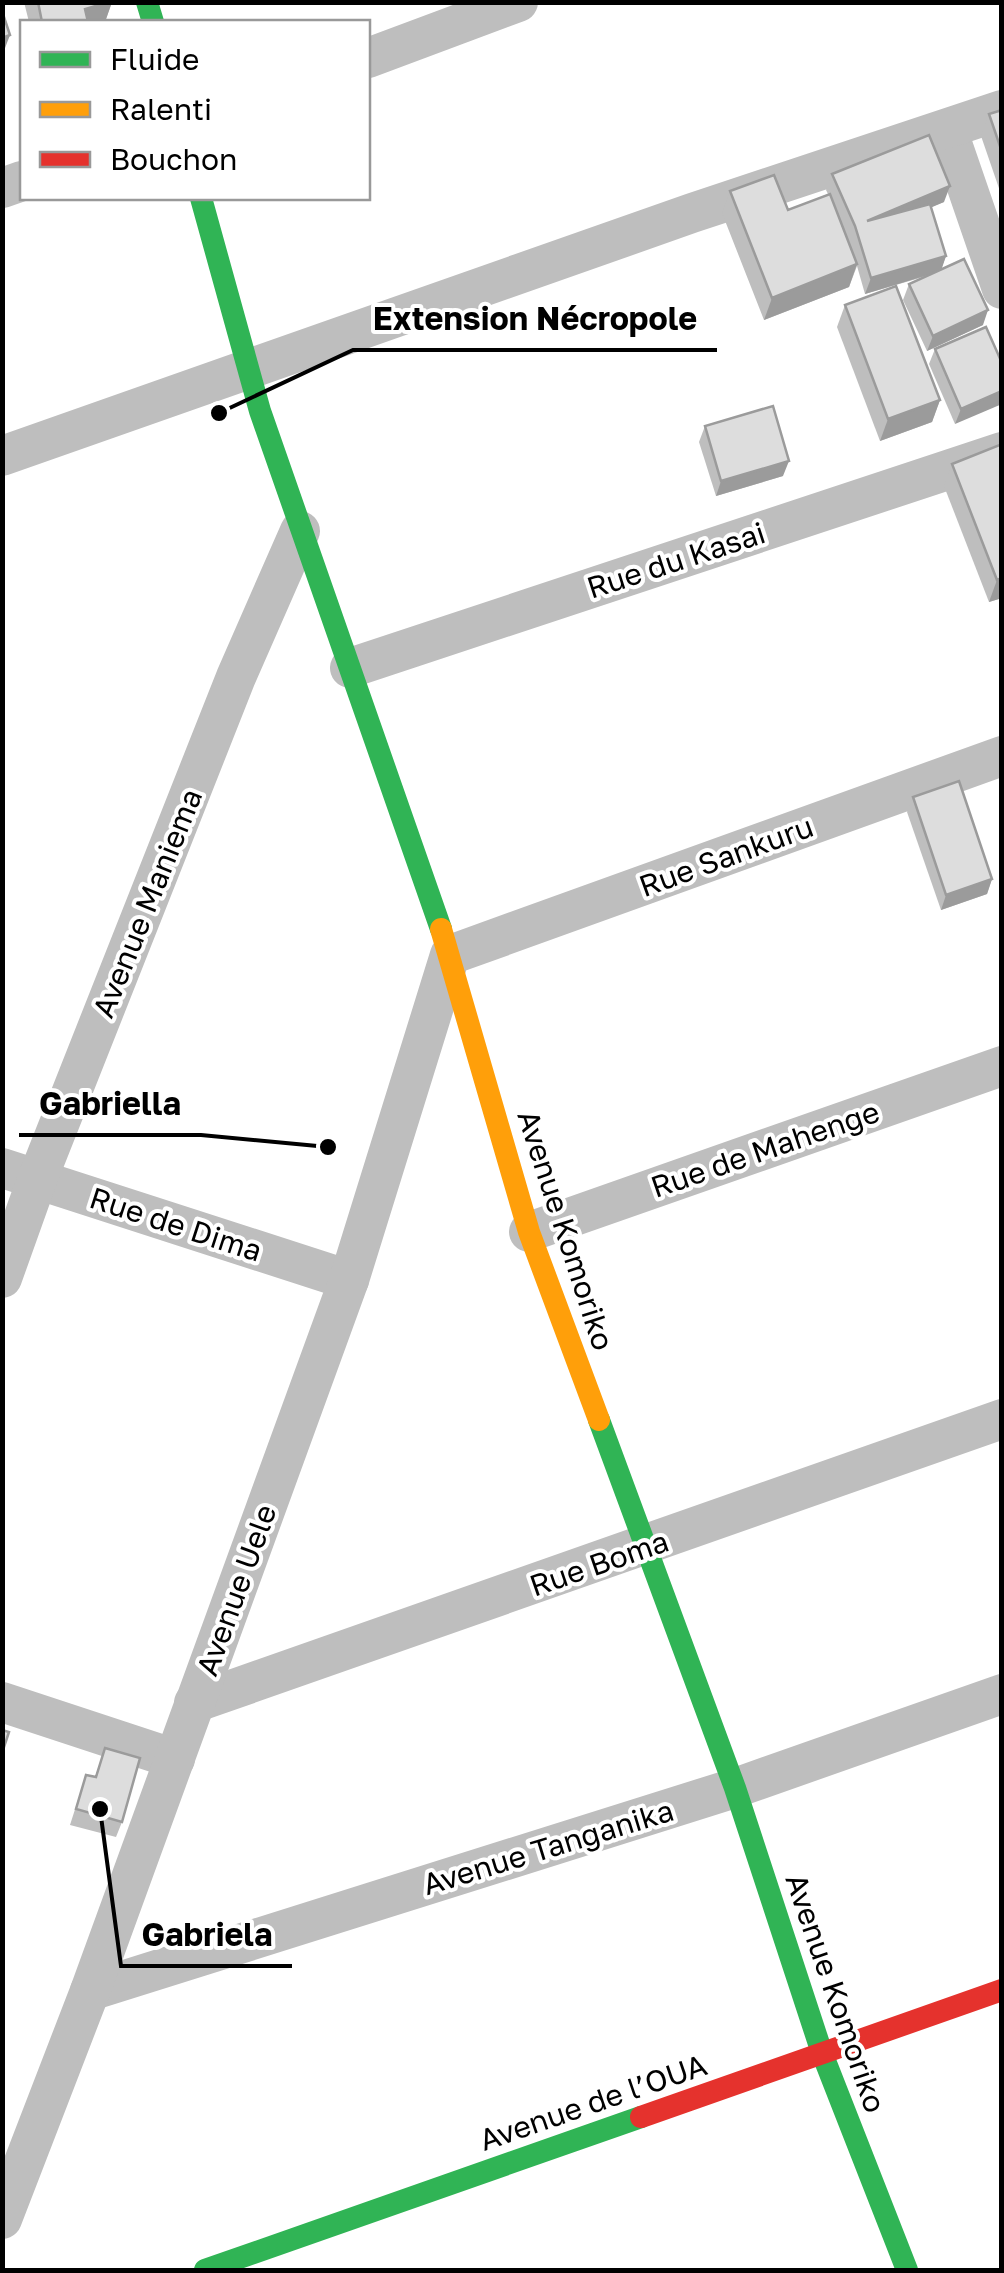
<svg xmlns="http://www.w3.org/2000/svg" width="1004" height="2273" viewBox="0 0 1004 2273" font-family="'Golos Text',sans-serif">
<rect width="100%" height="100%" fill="#fff"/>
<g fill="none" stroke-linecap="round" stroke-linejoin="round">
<!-- street -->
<g stroke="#bebebe" stroke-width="40">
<path d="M368,58L518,2"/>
<path d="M947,129L1002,289"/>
<path d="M2,188L22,181"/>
<path d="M2,456L692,213L1002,110"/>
<path d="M350,668L1002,452"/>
<path d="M2,1168L349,1280"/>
<path d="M529,1232L1002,1066"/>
<path d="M2,1278L37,1180L236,677L300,531"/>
<path d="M2,1702L175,1759"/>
<path d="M194,1703L1002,1419"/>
<path d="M90,1991L735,1788L1002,1694"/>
<path d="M2,2219L90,1991L349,1280L450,955L1002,756"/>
</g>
<!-- fast -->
<g stroke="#30b455" stroke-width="22">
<path d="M147,2L153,22"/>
<path d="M201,198L260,411L441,929"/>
<path d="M599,1420L735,1788L822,2053L907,2270"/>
<path d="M205,2270L641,2117"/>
</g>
<!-- slow -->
<path stroke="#ff9f0a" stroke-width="22" d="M441,929L529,1232L599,1420"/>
<!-- jam -->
<path stroke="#e5322d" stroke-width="22" d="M641,2117L1002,1990"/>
</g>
<!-- wall -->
<g fill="#bebebe">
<path d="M24,2H112L105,22H29Z"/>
<path d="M1002,110V197L981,136L989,114Z"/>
<path d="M832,174L944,202L931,207L946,256L941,269L983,325L927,351L903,300L909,284L930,275L865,294L857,266L849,287L764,320L722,213L730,191L788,210L828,194L826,190Z"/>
<path d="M845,305L940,400L932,422L880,441L837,327Z"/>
<path d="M935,349L1002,363L955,424L929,364Z"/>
<path d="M705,426L783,476L716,496L699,442Z"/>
<path d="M1002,444V598L989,602L944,486L952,464Z"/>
<path d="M913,797L992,879L987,894L941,910L907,812Z"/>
<path d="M105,1748L122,1822L116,1837L70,1825L86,1775L95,1777Z"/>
</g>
<!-- shaded-wall -->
<g fill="#9b9b9b">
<path d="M109,2H112L105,22H80L85,9Z"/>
<path d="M10,35L2,56V38Z"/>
<path d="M950,186L944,202L862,237L867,221Z"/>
<path d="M946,256L941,271L865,294L871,278Z"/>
<path d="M857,264L849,287L764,320L772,298Z"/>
<path d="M988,310L983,325L927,351L933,336Z"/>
<path d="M1002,391V404L955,424L961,409Z"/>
<path d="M940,400L932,422L880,441L888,419Z"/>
<path d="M789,461L783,476L716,496L721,481Z"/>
<path d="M1002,578V598L989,602L997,580Z"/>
<path d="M992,879L987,894L941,910L946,895Z"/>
</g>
<!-- building -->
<g fill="#ddd" stroke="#9b9b9b" stroke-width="2.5">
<path d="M38,2H109L85,9L88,22H42Z"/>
<path d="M2,11L10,35L2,38Z"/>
<path d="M1002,110V152L989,114Z"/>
<path d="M929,135L950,186L867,221L930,204L946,256L871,278L855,226L832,174Z"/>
<path d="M774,175L788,210L830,194L857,264L772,298L730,191Z"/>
<path d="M964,259L988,310L933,336L909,284Z"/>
<path d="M896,286L940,400L888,419L845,305Z"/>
<path d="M986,327L1002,363V391L961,409L935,349Z"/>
<path d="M773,406L789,461L721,481L705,426Z"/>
<path d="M1002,444V578L997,580L952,464Z"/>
<path d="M959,781L992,879L946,895L913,797Z"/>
<path d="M2,1730L9,1732L2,1753Z"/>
<path d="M105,1748L140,1758L122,1822L76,1809L86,1775L96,1777Z"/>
</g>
<g text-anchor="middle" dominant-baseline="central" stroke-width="8" stroke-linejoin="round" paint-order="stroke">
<!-- street labels -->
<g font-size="30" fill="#000" stroke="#fff">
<text transform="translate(676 560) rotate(-18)">Rue du Kasai</text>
<text transform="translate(726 856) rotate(-20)">Rue Sankuru</text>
<text transform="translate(147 903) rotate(-68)">Avenue Maniema</text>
<text transform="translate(765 1149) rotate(-19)">Rue de Mahenge</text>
<text transform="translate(176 1224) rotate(18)">Rue de Dima</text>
<text transform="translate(566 1230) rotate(72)">Avenue Komoriko</text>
<text transform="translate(599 1563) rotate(-19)">Rue Boma</text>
<text transform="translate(236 1590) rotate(-70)">Avenue Uele</text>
<text transform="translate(548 1847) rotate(-17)">Avenue Tanganika</text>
<text transform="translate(836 1993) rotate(71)">Avenue Komoriko</text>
<text transform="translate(593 2102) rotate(-19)">Avenue de l’OUA</text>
</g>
</g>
<!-- callouts -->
<path fill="none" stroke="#000" stroke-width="4" d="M219 413L353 350H717M328 1147L201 1135H19M100 1809L121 1966H292"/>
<g fill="#000" stroke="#fff" stroke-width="4">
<circle cx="219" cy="413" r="10"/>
<circle cx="328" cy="1147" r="10"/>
<circle cx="100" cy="1809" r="10"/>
</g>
<g font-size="32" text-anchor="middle" font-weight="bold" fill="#000" stroke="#fff" stroke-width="8" stroke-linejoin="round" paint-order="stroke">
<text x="535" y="330">Extension Nécropole</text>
<text x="110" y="1115">Gabriella</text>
<text x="207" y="1946">Gabriela</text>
</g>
<!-- border -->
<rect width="1004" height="2273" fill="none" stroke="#000000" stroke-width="10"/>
<!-- legend -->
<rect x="20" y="20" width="350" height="180" fill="#ffffff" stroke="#999999" stroke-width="2.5"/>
<rect x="40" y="52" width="50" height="15" fill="#30b455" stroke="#999999" stroke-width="2.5"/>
<text x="110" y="70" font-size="30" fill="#000000">Fluide</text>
<rect x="40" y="102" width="50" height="15" fill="#ff9f0a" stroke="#999999" stroke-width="2.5"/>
<text x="110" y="120" font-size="30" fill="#000000">Ralenti</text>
<rect x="40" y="152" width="50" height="15" fill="#e5322d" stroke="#999999" stroke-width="2.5"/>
<text x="110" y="170" font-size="30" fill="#000000">Bouchon</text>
</svg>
